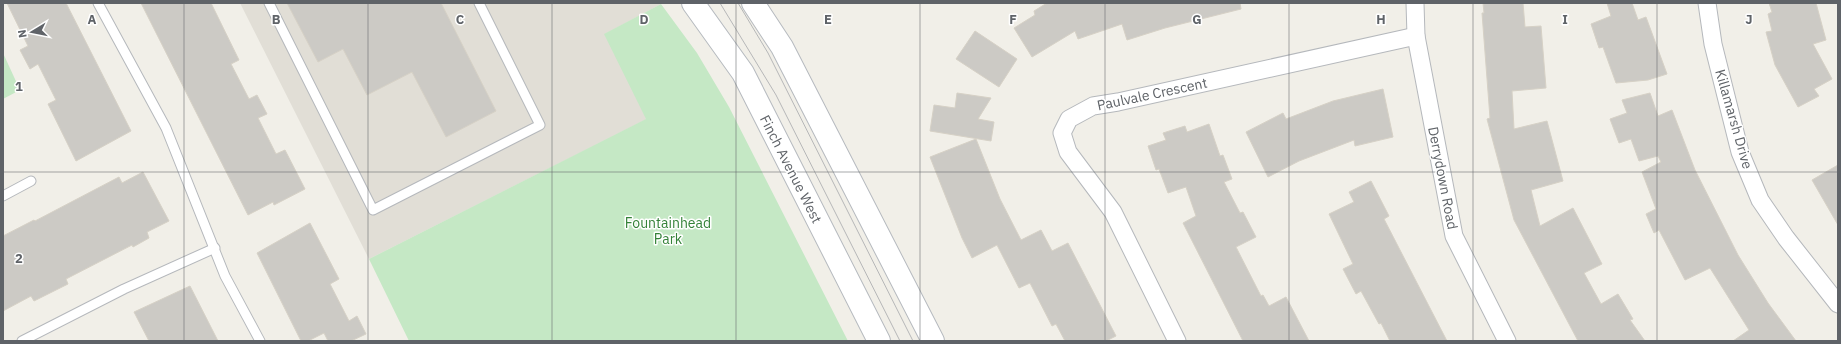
<svg xmlns="http://www.w3.org/2000/svg" width="1841" height="344" viewBox="0 0 1841 344" font-family="'IBM Plex Sans',sans-serif">
<rect width="100%" height="100%" fill="#f1efe8"/>
<!-- education -->
<path fill="#e1ded6" d="M240,3H660L661,4L605,34L647,119L369,259Z"/>
<!-- green -->
<g fill="#c5e8c5">
<path d="M661,4L697,53L729,107L848,341H409L369,259L646,119L604,34Z"/>
<path d="M3,53L20,90L3,99Z"/>
</g>
<!-- building -->
<g fill="#cccac5" stroke="#d6d1c6">
<path d="M7,3H66L131,131L76,161L48,104L56,100L38,64L30,69L20,50L28,46Z"/>
<path d="M141,3H211L239,60L231,64L249,99L257,95L267,114L258,118L276,154L285,150L305,189L274,205L273,202L248,215Z"/>
<path d="M287,3H441L496,111L446,137L412,72L367,95L343,49L318,62Z"/>
<path d="M1047,3H1240L1241,9L1165,28L1127,40L1122,24L1078,39L1075,31L1032,57L1014,28L1035,15L1034,11Z"/>
<path d="M1483,3H1523L1525,27L1541,26L1546,88L1512,91L1514,129L1547,121L1563,181L1531,190L1540,226L1573,208L1602,264L1584,273L1601,304L1618,294L1633,319L1630,320L1645,341H1578L1514,220L1487,119L1490,118L1482,13H1484Z"/>
<path d="M1607,3H1632L1638,20L1646,17L1667,74L1648,80L1616,83L1603,47L1599,48L1591,24L1611,16Z"/>
<path d="M1769,3H1816L1826,40L1813,44L1832,79L1814,89L1819,96L1798,107L1775,65L1766,32L1772,31L1768,14L1772,12Z"/>
<path d="M975,31L1017,59L999,87L956,59Z"/>
<path d="M1383,89L1393,137L1355,146L1354,140L1299,161L1268,177L1246,132L1283,113L1286,119L1333,101Z"/>
<path d="M957,93L991,98L978,119L994,122L991,141L930,131L934,105L955,108Z"/>
<path d="M1650,93L1658,116L1672,110L1695,170L1738,255L1768,303L1796,341H1733L1749,330L1710,268L1685,280L1659,230L1654,233L1646,214L1656,209L1642,172L1661,162L1658,156L1639,161L1631,139L1619,143L1610,119L1627,113L1622,100Z"/>
<path d="M1209,124L1220,156L1223,155L1232,179L1224,182L1240,213L1243,212L1256,237L1236,247L1261,296L1263,295L1269,306L1286,297L1309,341H1243L1183,223L1196,216L1186,187L1168,193L1159,169L1156,170L1148,146L1166,140L1163,133L1185,126L1187,132Z"/>
<path d="M976,139L1000,199L1021,240L1041,230L1052,251L1068,243L1116,336L1106,341H1065L1056,324L1052,326L1030,283L1019,288L997,245L972,258L962,238L930,157Z"/>
<path d="M1838,165V225L1812,180Z"/>
<path d="M143,172L169,221L147,232L149,238L133,247L132,245L66,279L68,284L34,301L31,296L3,311V236L34,220L35,221L119,177L122,183Z"/>
<path d="M1371,181L1389,216L1384,219L1447,341H1390L1381,323L1379,324L1361,291L1356,294L1343,269L1353,264L1329,214L1354,202L1349,192Z"/>
<path d="M310,223L339,279L330,284L349,321L357,316L366,334L351,341H328L324,333L308,341H301L257,253Z"/>
<path d="M190,286L218,341H149L134,312Z"/>
</g>
<g fill="none" stroke-linecap="round" stroke-linejoin="round">
<!-- service casing -->
<g stroke="#b5b8bc" stroke-width="11">
<g id="service">
<path d="M98,3L166,128L225,276L260,341"/>
<path d="M269,3L373,210L540,125L479,3"/>
<path d="M3,196L31,181"/>
<path d="M22,341L124,289L215,248"/>
</g>
</g>
<!-- minor casing -->
<g stroke="#b5b8bc" stroke-width="19">
<g id="minor">
<path d="M1415,3L1416,36L1454,236L1507,341"/>
<path d="M1707,3L1713,44L1740,152L1760,200L1786,238L1838,304"/>
<path d="M1177,341L1113,212L1068,152L1062,133L1069,119L1093,106L1118,102L1416,36"/>
</g>
</g>
<!-- secondary casing -->
<g stroke="#b6babf" stroke-width="24">
<g id="secondary">
<path d="M693,3L743,73L879,341"/>
<path d="M753,3L782,47L933,341"/>
</g>
</g>
<!-- service -->
<use href="#service" stroke="#fff" stroke-width="9"/>
<!-- minor -->
<use href="#minor" stroke="#fff" stroke-width="17"/>
<!-- secondary -->
<use href="#secondary" stroke="#fff" stroke-width="22"/>
<!-- tram -->
<g stroke="#b6b7b8" stroke-width="1">
<path d="M720,3L776,95L900,341"/>
<path d="M738,3L768,53L913,341"/>
</g>
</g>
<!-- grid -->
<path fill="none" stroke="#5f6368" stroke-width="1" stroke-opacity="0.55" d="M184,3V341M368,3V341M552,3V341M736,3V341M920,3V341M1105,3V341M1289,3V341M1473,3V341M1657,3V341M3,172H1838"/>
<g text-anchor="middle" dominant-baseline="central" stroke-width="3" stroke-linejoin="round" paint-order="stroke">
<!-- street labels -->
<g font-size="14" fill="#5f6368" stroke="#fff">
<text transform="translate(1152 94) rotate(-12)">Paulvale Crescent</text>
<text transform="translate(1734 119) rotate(74)">Killamarsh Drive</text>
<text transform="translate(791 169) rotate(63)">Finch Avenue West</text>
<text transform="translate(1443 178) rotate(79)">Derrydown Road</text>
</g>
<!-- park labels -->
<g font-size="14" fill="#348238" stroke="#fff">
<text x="668" y="223">Fountainhead<tspan x="668" dy="16">Park</tspan></text>
</g>
</g>
<g font-size="13" text-anchor="middle" font-weight="bold" fill="#5f6368" stroke="#fff" stroke-width="3" stroke-linejoin="round" paint-order="stroke">
<text x="92" y="24">A</text>
<text x="276" y="24">B</text>
<text x="460" y="24">C</text>
<text x="644" y="24">D</text>
<text x="828" y="24">E</text>
<text x="1013" y="24">F</text>
<text x="1197" y="24">G</text>
<text x="1381" y="24">H</text>
<text x="1565" y="24">I</text>
<text x="1749" y="24">J</text>
<text x="19" y="91">1</text>
<text x="19" y="263">2</text>
</g>
<!-- border -->
<rect width="1841" height="344" fill="none" stroke="#5f6368" stroke-width="8"/>
<!-- north arrow -->
<g transform="translate(32 32) rotate(260)" stroke="#ffffff" stroke-width="3" paint-order="stroke">
<path d="M0-3L7 15L0 10L-7 15Z" fill="#5f6368"/>
<text y="-6" font-size="11" font-weight="bold" text-anchor="middle" fill="#5f6368">N</text>
</g>
</svg>
